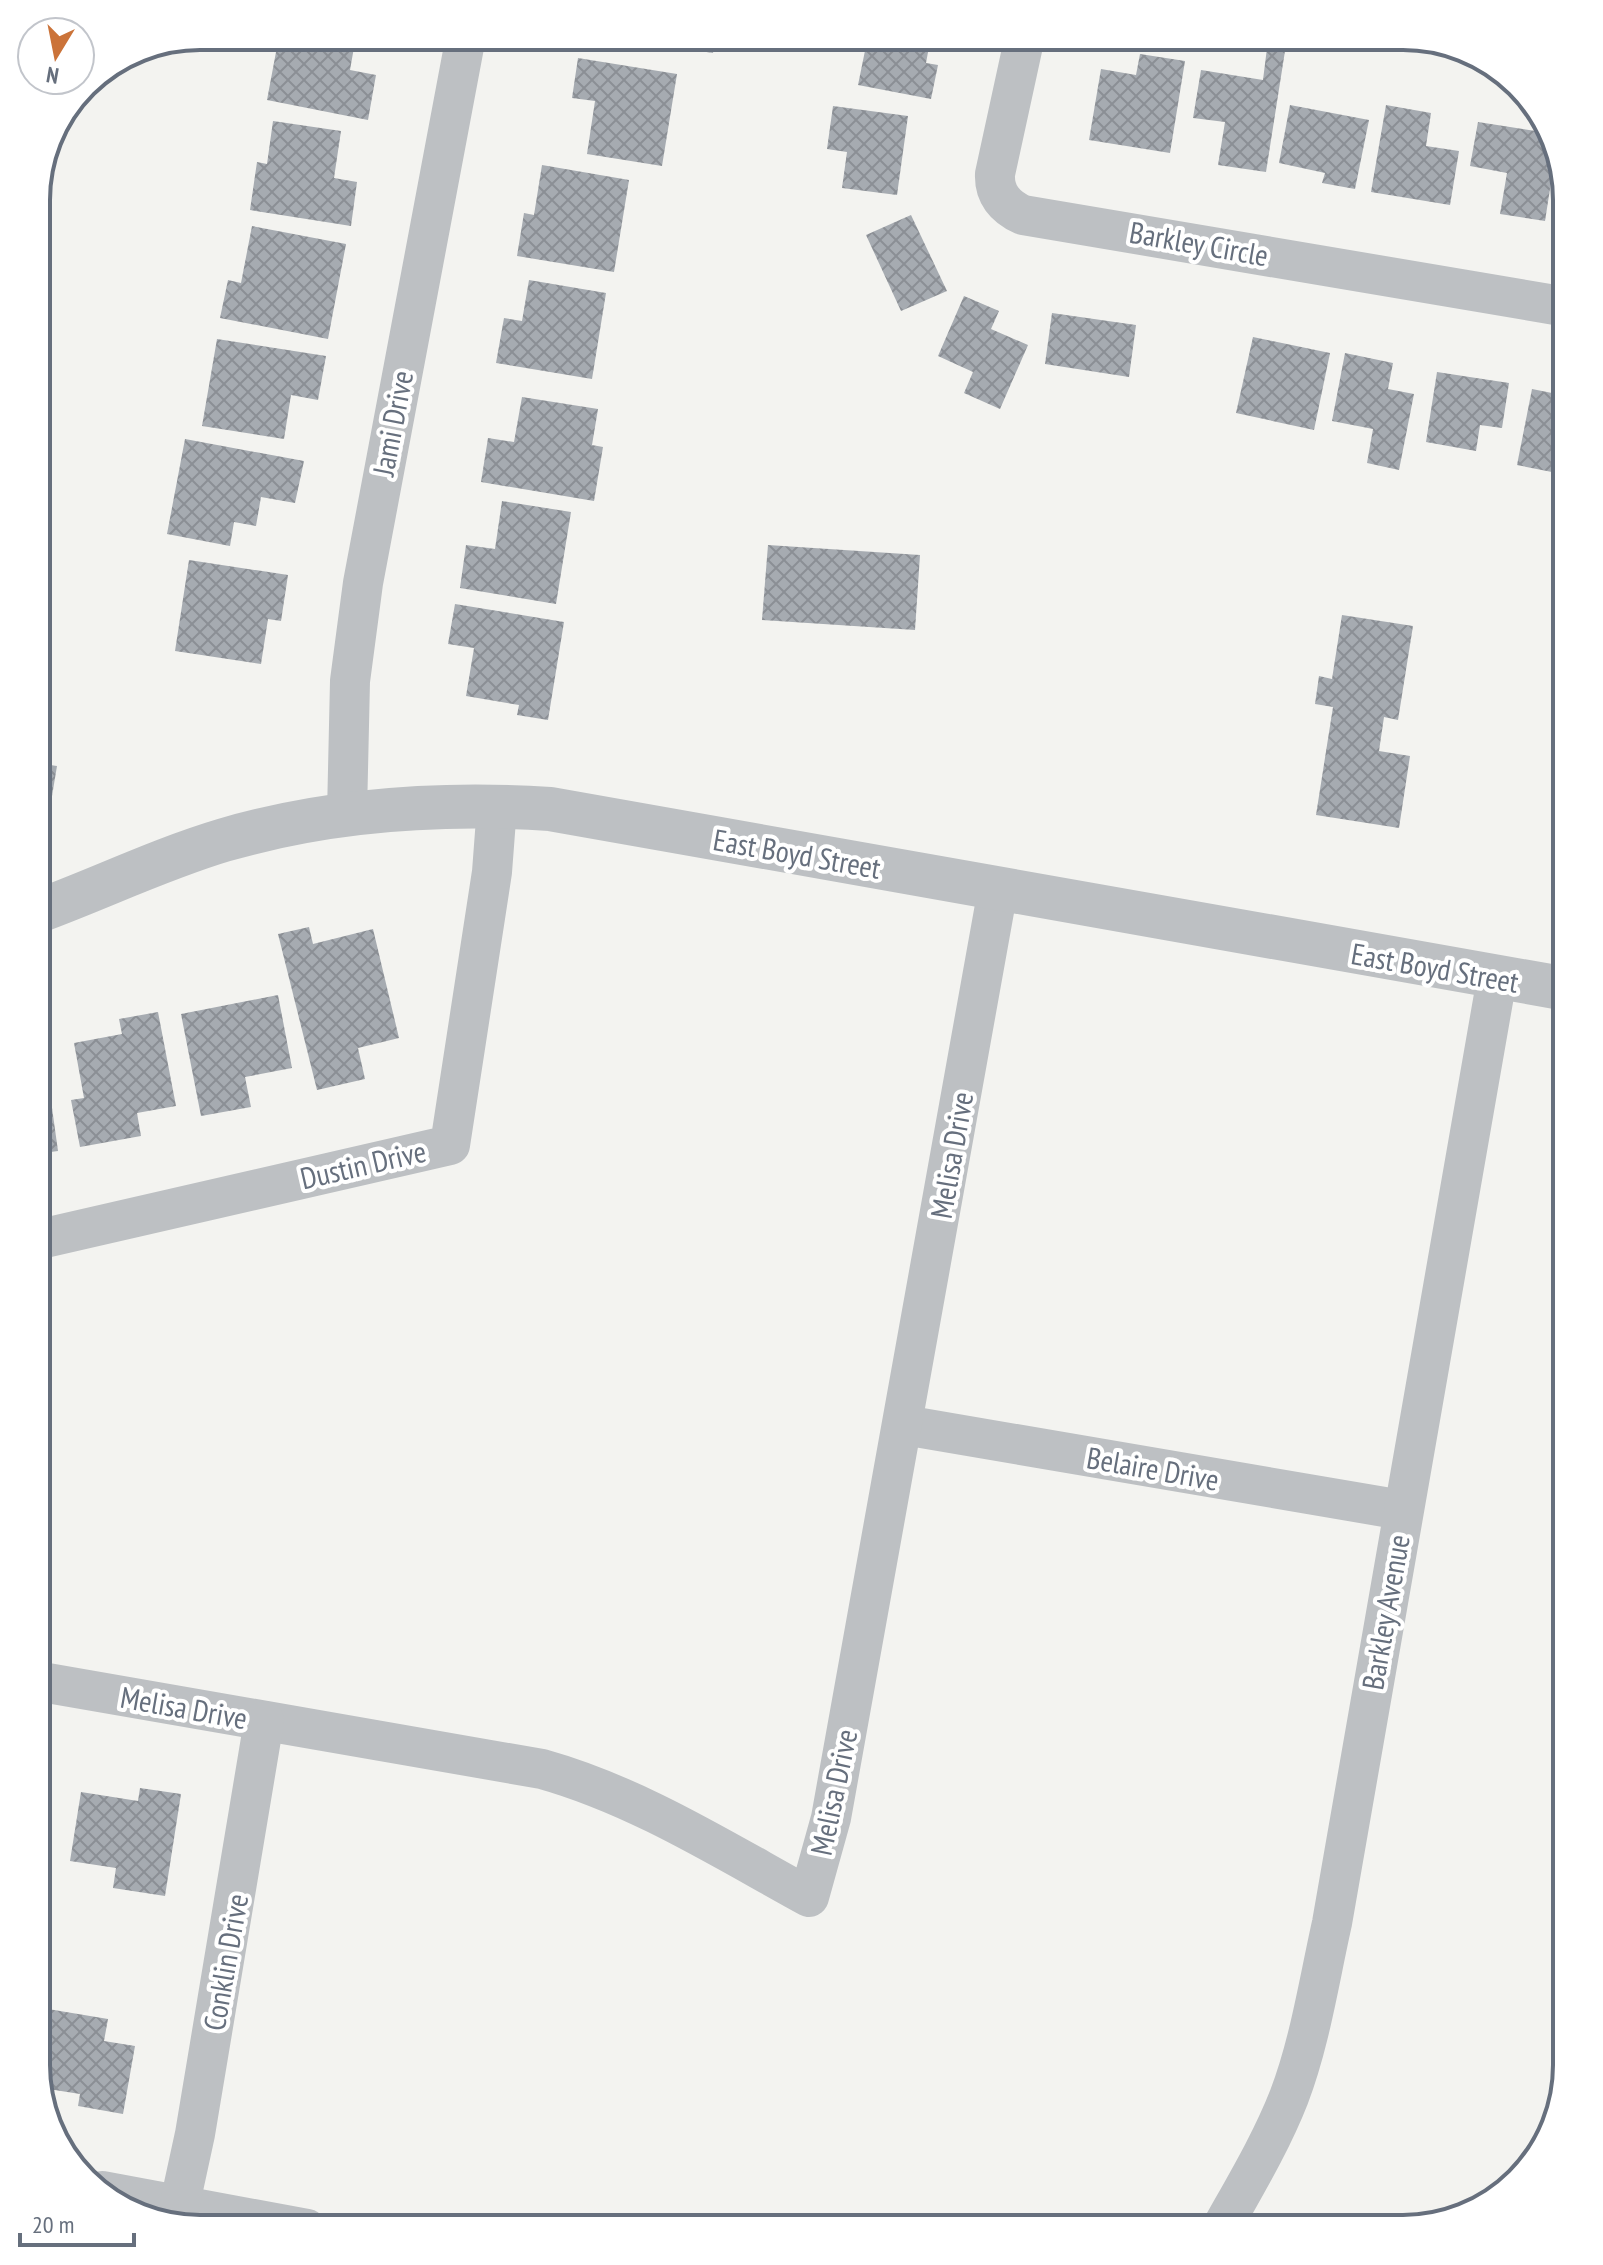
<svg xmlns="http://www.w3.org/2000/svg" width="1603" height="2265" viewBox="0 0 1603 2265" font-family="'PT Sans Narrow',sans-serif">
<defs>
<pattern id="building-cross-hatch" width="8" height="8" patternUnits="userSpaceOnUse" patternTransform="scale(2)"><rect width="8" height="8" fill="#a6abb1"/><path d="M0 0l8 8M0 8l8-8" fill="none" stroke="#8b8f95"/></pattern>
</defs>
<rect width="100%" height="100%" fill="#f3f3f0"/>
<!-- building -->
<g fill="url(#building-cross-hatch)">
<path d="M279,36H356L350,70L376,75L368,120L267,100Z"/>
<path d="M647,36H716L713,53L646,43Z"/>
<path d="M868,36H931L926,63L938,65L931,99L858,85Z"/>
<path d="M1267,48L1285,51L1266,172L1218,165L1225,122L1193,118L1201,70L1263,80Z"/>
<path d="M1140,54L1185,61L1170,153L1089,140L1101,69L1136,75Z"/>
<path d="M578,58L677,74L662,166L587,154L595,101L572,98Z"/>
<path d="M1290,105L1369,120L1355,189L1322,183L1325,173L1279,163Z"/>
<path d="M1386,105L1431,113L1426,146L1459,151L1450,205L1371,192Z"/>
<path d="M833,106L908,116L897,195L842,188L847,152L827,149Z"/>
<path d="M273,121L341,131L334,178L357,182L351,226L250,210L257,162L267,164Z"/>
<path d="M1478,122L1549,133L1555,157L1545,221L1500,214L1507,173L1470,166Z"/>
<path d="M542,165L629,180L614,272L517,256L524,213L534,215Z"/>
<path d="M911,215L947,291L901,311L866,235Z"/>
<path d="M252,226L346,244L328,339L220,318L228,280L241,283Z"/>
<path d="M529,280L606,293L592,379L496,363L504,318L522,321Z"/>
<path d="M964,296L999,311L991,329L1028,345L1000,409L964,393L973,372L938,356Z"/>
<path d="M1052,313L1136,325L1129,377L1045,364Z"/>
<path d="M1253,337L1330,353L1314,430L1236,413Z"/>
<path d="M217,339L326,356L318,400L291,395L284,439L202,426Z"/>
<path d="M1345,353L1393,363L1388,389L1414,394L1399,470L1367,463L1373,429L1332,421Z"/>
<path d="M1437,372L1509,383L1502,428L1480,425L1476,451L1426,442Z"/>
<path d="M1532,389L1567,396V475L1517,465Z"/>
<path d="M522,397L598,409L592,445L603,447L594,501L481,482L488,438L514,442Z"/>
<path d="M185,439L304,461L295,503L261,497L256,526L234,522L230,546L167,534Z"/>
<path d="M502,501L571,512L556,604L460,588L466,545L495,549Z"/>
<path d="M768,545L920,555L915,630L762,620Z"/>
<path d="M189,560L288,575L281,621L268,619L261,664L175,651Z"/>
<path d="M455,604L564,622L548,720L517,715L519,705L466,696L474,648L448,644Z"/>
<path d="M1342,615L1413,626L1398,720L1384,717L1379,751L1410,756L1399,828L1316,815L1333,707L1315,704L1319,676L1332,679Z"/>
<path d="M36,763L57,766L50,808L36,806Z"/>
<path d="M309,927L313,944L373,929L399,1038L358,1048L365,1079L317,1090L278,934Z"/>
<path d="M278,995L292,1068L245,1077L251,1107L201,1116L181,1014Z"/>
<path d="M158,1012L176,1106L137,1113L141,1136L80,1147L71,1100L84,1098L74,1043L122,1034L119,1019Z"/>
<path d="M48,1079L58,1151L36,1154V1081Z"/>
<path d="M36,1788L46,1790L37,1834H36Z"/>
<path d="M140,1788L181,1794L165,1896L113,1888L116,1868L70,1861L81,1792L138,1801Z"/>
<path d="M36,2007L108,2019L104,2041L135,2046L123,2114L78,2106L80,2094L42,2088L36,2065Z"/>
</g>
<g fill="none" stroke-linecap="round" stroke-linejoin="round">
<!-- minor -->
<g stroke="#bdc0c3" stroke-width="40">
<path d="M1025,36L995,174C994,194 1005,207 1023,215L1567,307"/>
<path d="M347,814L350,681L363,583L466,36"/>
<path d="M36,1240L450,1145L492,872L497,806"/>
<path d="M904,1425L1402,1510"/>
<path d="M36,1681L542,1769C638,1796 723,1850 809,1897L831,1818L998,889"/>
<path d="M102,2191L307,2229"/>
<path d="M180,2203L195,2134L264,1721"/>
<path d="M1221,2229C1245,2186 1271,2143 1289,2097C1310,2042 1319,1981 1332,1923L1497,978"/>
</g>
<!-- tertiary -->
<path stroke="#bdc0c3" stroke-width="44" d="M36,912C99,889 160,859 224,840C331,809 440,802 550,809L1567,989"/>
</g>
<g text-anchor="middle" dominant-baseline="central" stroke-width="8" stroke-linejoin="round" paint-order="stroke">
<!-- street labels -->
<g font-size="30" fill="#666f7d" stroke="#fff">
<text transform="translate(1199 243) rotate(10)">Barkley Circle</text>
<text transform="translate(392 423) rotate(-79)">Jami Drive</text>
<text transform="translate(797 853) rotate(10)">East Boyd Street</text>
<text transform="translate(1435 967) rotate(10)">East Boyd Street</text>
<text transform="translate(951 1155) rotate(-80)">Melisa Drive</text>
<text transform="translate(363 1164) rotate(-13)">Dustin Drive</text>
<text transform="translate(1153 1468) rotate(10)">Belaire Drive</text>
<text transform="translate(1385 1612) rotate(-80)">Barkley Avenue</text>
<text transform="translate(184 1707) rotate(10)">Melisa Drive</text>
<text transform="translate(833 1792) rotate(-78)">Melisa Drive</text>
<text transform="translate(225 1962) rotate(-80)">Conklin Drive</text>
</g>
</g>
<!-- crop -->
<path d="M0 0H1603V2265H0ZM200 50H1403A150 150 0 0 1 1553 200V2065A150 150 0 0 1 1403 2215H200A150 150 0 0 1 50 2065V200A150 150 0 0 1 200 50Z" fill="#fff" fill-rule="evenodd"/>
<path fill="none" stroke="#666f7d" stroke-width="4" d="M200 50H1403A150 150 0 0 1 1553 200V2065A150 150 0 0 1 1403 2215H200A150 150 0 0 1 50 2065V200A150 150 0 0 1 200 50Z"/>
<!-- north arrow -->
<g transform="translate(56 56) rotate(190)"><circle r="38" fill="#ffffff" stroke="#c2c5cb" stroke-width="2"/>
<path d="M0-6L14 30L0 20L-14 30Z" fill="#cb7339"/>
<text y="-12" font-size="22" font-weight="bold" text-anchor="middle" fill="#666f7d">N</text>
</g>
<!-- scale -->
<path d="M20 2233v12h114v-12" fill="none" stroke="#666f7d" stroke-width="4"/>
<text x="32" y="2233" font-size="24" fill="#666f7d" stroke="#ffffff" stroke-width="6" paint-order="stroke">20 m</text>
</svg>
